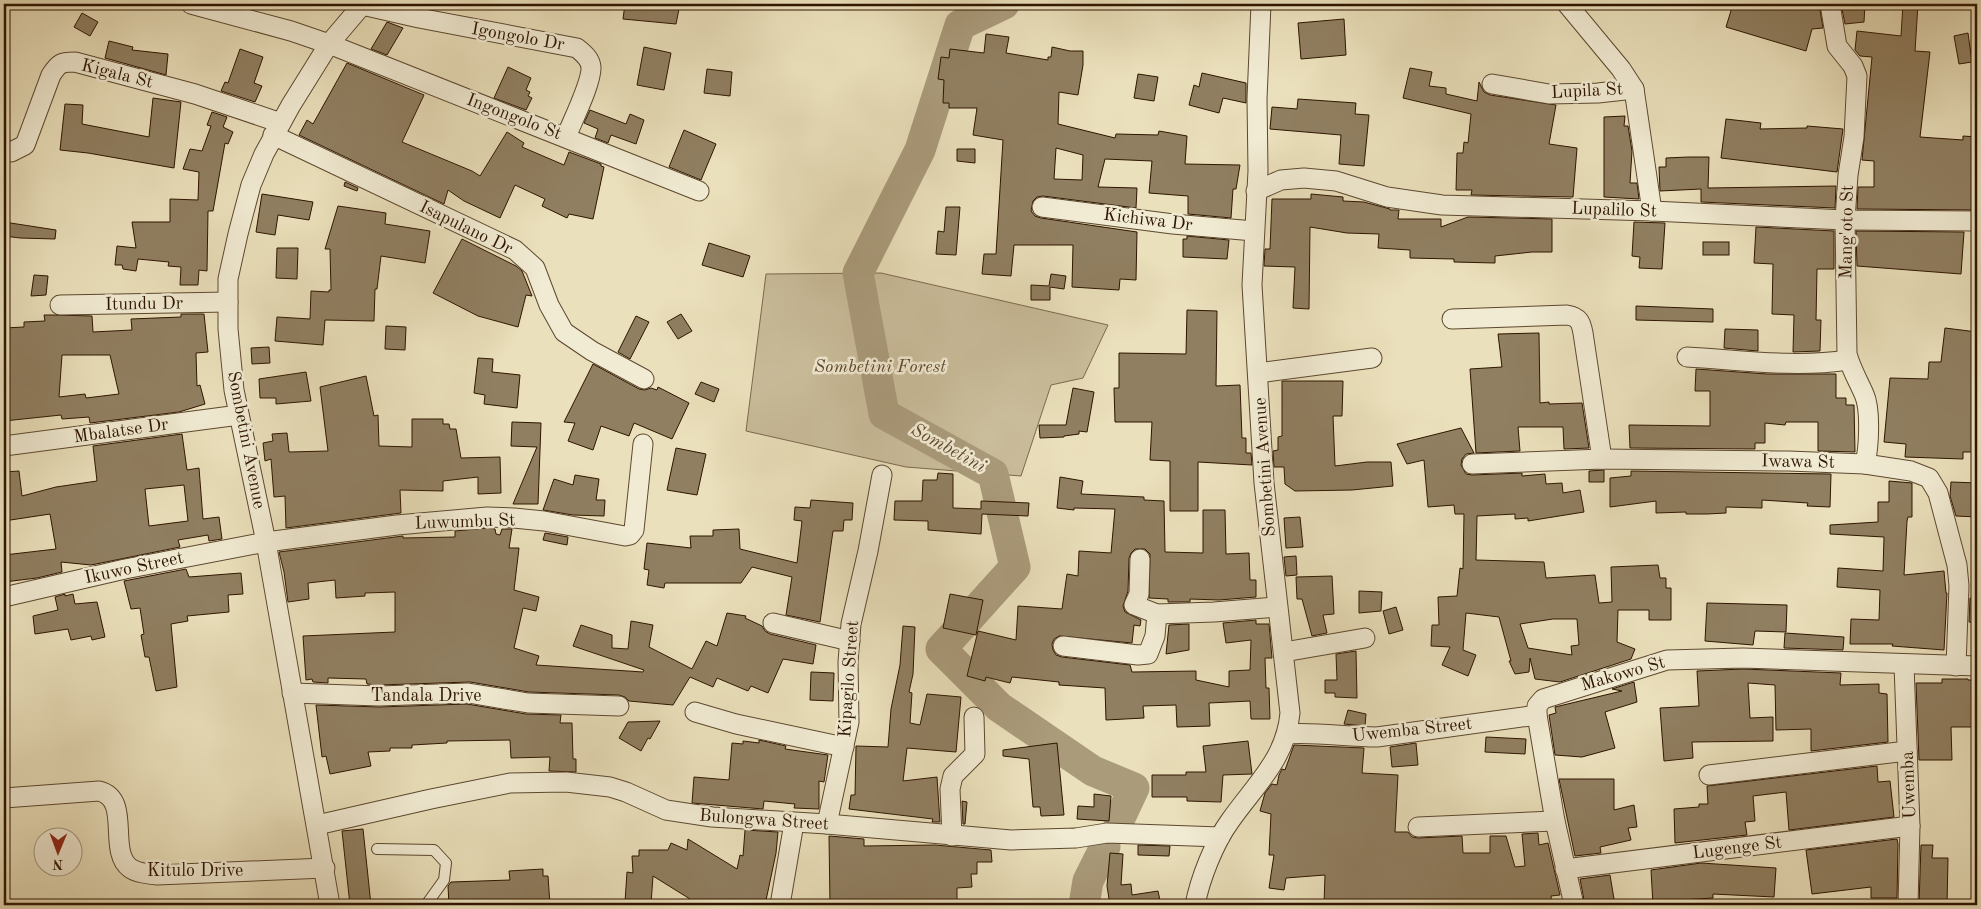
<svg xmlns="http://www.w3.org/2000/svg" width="1981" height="909" viewBox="0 0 1981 909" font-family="'Old Standard TT',serif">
<rect width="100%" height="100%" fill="#eae0bb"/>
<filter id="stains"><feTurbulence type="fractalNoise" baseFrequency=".004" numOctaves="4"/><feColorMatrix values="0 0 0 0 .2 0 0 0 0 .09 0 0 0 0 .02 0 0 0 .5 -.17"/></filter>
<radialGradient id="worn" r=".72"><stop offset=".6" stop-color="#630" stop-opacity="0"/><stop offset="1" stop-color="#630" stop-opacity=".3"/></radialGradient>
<!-- green -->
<path fill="#cabd9b" stroke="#7c694e" d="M881,273L1108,325L1083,378L1051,385L1021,476L906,467L746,431L766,274Z"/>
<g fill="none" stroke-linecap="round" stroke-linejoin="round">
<!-- river -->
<g stroke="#aa9b7b" stroke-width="31">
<path d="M1004,4L960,25L920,150L858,273L884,414L993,474L1015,567L941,649L999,707L1093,771L1134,788L1119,820"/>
<path d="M1084,905L1088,881L1105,847"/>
</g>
</g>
<!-- building -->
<g fill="#907f61" stroke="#2e1500" fill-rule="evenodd">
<path d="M625,4H680L676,24L623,19Z"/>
<path d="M1733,4H1819L1823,28L1812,29L1806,51L1726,27Z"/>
<path d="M1841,4H1865L1864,22L1845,24Z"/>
<path d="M1903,4H1918L1915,51L1930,52L1920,137L1963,140V136L1977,137V210L1857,209L1858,187H1874V161L1862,160L1872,57L1860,56L1855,50L1857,31L1901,36Z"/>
<path d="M82,13L98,22L90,36L74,27Z"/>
<path d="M1344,19L1346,55L1301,59L1298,23Z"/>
<path d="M387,22L403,28L387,55L371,49Z"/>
<path d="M1968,33L1972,62L1959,64L1954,36Z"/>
<path d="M986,34L1009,37L1006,53L1048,60V57H1051L1052,47L1070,51H1083V65L1078,95L1059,92L1058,124L1115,138L1116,134L1158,135L1159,131L1187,136L1185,164L1240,165L1236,189H1233L1231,218L1188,214V196L1149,193L1152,161L1105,159L1098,187L1137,188L1136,208L1043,196L1037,197L1033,201L1031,211L1035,216L1041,218L1137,232L1136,280L1120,279L1119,290L1072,287L1073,245H1014L1011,276L982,274L984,254H996L1003,140L973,135L977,108H949V103H943L944,80L938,79L941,57L949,58L950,49L984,53ZM1056,148L1083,155L1082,180L1054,179Z"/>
<path d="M109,41L133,47L132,50L168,54L166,75L105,58Z"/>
<path d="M644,47L671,53L664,90L637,85Z"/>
<path d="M240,49L263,57L254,83L262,86L255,102L221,91L225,82L228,83Z"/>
<path d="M347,63L424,95L402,142L472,171L480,176L507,132L524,143L522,147L564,165L569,152L601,164V166L604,167L593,219L569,214L567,218L542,206L545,199L515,185L500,218L464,201L448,190L444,204L299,135L307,120L313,124Z"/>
<path d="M508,67L531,78L526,90L530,92L528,96L532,98L526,110L494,98Z"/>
<path d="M1410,68L1432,72L1429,86L1446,88V94L1477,101L1479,82L1484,92L1490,95L1556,105L1549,144L1577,148L1573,197L1471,195L1472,190H1456L1457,153H1463L1464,142L1468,143L1471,114L1403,98Z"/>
<path d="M707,69L732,72L730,96L704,93Z"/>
<path d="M1202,73L1246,83V103L1223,98L1219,113L1189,105L1194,85L1199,87Z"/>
<path d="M1138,74L1158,77L1154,101L1134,98Z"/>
<path d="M153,98L181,102L174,168L88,153L60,150L65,104L83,105L82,124L149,137Z"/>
<path d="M1298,99L1356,103L1355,114L1369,115L1364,166L1339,164L1341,135L1270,129L1272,107L1297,109Z"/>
<path d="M590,110L626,124L630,114L644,120L636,144L611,135L608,143L595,138L598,129L584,123Z"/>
<path d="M212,112L227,117L223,127L233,132L228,144L225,143L213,211H208L207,271L199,270L198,285H180L181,267L168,266L169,262L138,259L136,271L123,269L122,265H115L117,246L136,248L132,222H170V199L198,200L199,172L183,169L190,149L202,151L211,126L207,125Z"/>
<path d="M1625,116L1624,126H1628L1632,151L1630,183H1637L1639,199L1604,197V117Z"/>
<path d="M1726,119L1761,123L1760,129L1807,128V126L1843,129L1837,172L1721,158Z"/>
<path d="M684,130L716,144L701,180L669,167Z"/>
<path d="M957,149H975V163L957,161Z"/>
<path d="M1688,157H1709L1708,188L1836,186L1835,208L1701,202V189L1660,191L1659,167H1666V158Z"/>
<path d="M345,182L358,188L357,191L344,186Z"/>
<path d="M262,194L313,202L309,220L278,215L275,235L256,232Z"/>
<path d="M1311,194L1343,197V201L1364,202L1390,209V210H1399L1398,219H1441V227L1468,217L1552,219V252H1532L1495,256V263L1454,262V259L1410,258V250L1378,248L1379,234L1347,233L1310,227L1309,309L1293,308L1295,267L1264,266L1265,249H1270L1272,199H1311Z"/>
<path d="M338,206L386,213L385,224L430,231L425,263L381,256L377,289H375L374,321L325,320L323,345L275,341L277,317L310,319L311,291L329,292V290H331L330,249H325Z"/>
<path d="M946,207H960L956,255L936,254L938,231L944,232Z"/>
<path d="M4,222L56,230L55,239L20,238L4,236Z"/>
<path d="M1634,222L1665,223L1662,269L1639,268L1640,257L1632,256Z"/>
<path d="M1756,227L1834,231V269H1817L1816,320H1821L1820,351L1793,352L1794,315L1772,314L1773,264L1754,263Z"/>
<path d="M1856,231L1964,232L1961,274L1857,266Z"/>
<path d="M1187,236L1229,240L1227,259L1183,257V239H1187Z"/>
<path d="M462,239L516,266L522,271L532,296L526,295L518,327L478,316L433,293Z"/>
<rect x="1703" y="242" width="26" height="13"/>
<path d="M709,243L750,256L743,277L702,265Z"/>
<path d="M277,248H298L297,279L276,278Z"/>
<path d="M1051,274L1066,276L1064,289L1050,287V300H1031V285L1049,286Z"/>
<path d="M34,275L48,276L46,295L31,296Z"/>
<path d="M1636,306L1713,309V322L1636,320Z"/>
<path d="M1187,310L1217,311L1216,386L1240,385L1242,438H1246V453H1251L1252,465L1198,462V511H1170V461L1150,460L1152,422H1115L1114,388H1119V353L1186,354Z"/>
<path d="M181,314H204L208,352L196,353L197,386L200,385L205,404L179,412L90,423L89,417L62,419L61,415L4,421V328L24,327V322L45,321L44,315H55L92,316L93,332L132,330L131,319L181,317ZM62,355H110L119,394L86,398L85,394L59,397Z"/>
<path d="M681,314L692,331L678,339L667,322Z"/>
<path d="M636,316L649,322L630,359L618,352Z"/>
<path d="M386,326L406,327L405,350L385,349Z"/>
<path d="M1945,328L1977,332V452H1963V459L1905,457L1906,444L1884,442L1890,378L1928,379L1929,362H1941Z"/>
<path d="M1725,329L1758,330V351L1724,348Z"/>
<path d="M1539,333L1540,403L1549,402V404L1582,403L1589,448L1564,449L1563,427H1518L1520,451L1476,453L1470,369L1502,367L1498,334Z"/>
<path d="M269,347L270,363L252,364L251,348Z"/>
<path d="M478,358L493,359L492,372L520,375L517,408L484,404L485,395L474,393Z"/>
<path d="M593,364L639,389L645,390L651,388L657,390L658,387L689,403L672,439L634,423L629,436L601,426L593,450L568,441L575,423L564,422Z"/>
<path d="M1696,369L1767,374H1836V398H1846V405H1854L1855,452L1818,451V422H1786L1785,425L1765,423V443H1755V449L1630,448L1629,425L1710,426V391H1695Z"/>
<path d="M306,372L311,401L276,404V398H260L259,379Z"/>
<path d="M366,376L374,416L378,415L379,446L412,447V419H443V424H449L450,429H456L461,458L500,457L501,493L478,494V477L443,481V491L400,490L401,513L286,528L285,496L274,497L271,459L265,461L263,443L273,441L272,434L287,433L289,452L328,451L320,387Z"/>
<path d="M1282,381H1343L1342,416H1333L1335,466L1367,462H1391L1393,486L1352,490L1295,491L1285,484L1284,467H1274L1273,451L1278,450V437L1282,436Z"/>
<path d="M701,382L719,389L714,402L695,394Z"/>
<path d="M1073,388L1094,392L1087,432L1079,431V434L1064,436V437L1040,438L1039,425H1066Z"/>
<path d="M512,422L541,423L538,504H513L537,447L511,446Z"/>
<path d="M1461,428L1474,453L1466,454L1462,459L1461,465L1466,474L1472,475L1522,473V476L1545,474L1546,484L1562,483L1563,493L1580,490L1584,512L1528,521V518L1515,519V514L1477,516L1476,560L1544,562L1546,578L1595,575L1599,603L1612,602L1611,567L1658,565L1660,578H1666V588H1671V620H1649V610H1618L1617,642L1635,649L1631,659L1560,682L1535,679L1530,658L1529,672L1515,674L1509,661H1511L1499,617L1466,613L1463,650L1476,655L1468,676L1442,665L1450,647L1431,646L1432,625H1439L1438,597L1457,596L1460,568L1463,569L1464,514H1455L1454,505L1428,507L1424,460L1407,464L1397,444ZM1553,619H1577L1579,645L1571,646L1572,655L1528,648L1520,624Z"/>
<path d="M182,434L187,470L199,468L203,519L219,517L222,539L209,541L208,535L178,540L180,547L91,565L61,562L62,572L37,578L4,582V555L56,549L50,514L4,521V472L19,471L22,496L56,487L97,481L93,446ZM184,485L188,521L149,526L145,489Z"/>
<path d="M676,448L706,454L697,495L667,490Z"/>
<path d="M1604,470V482H1589V471Z"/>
<path d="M1631,471L1831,474L1830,507L1807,506L1808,503L1762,500V508L1726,507V513L1707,514H1686V512L1656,513V501L1610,507V478L1631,476Z"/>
<path d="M938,473L953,474V508L981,509V501L1029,503L1028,516L982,514L981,534L928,530V521L894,520L895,501H922L923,480H937Z"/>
<path d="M575,475L599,479L596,500H605L604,516L573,515L543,510L554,479L573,485Z"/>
<path d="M1060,477L1083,481L1081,494L1144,497V500L1164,501L1165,552L1203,553V510H1225L1226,554L1249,553L1250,580H1256V597L1219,600L1190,599V602H1168V599L1149,598L1150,554L1145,549H1135L1131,553L1129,558L1128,591L1123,606L1125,612L1141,620L1140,626L1134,625L1132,643L1059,636L1054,639L1052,644L1053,650L1056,655L1062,657L1130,665L1132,672L1196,671V680L1229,687V671L1250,670L1251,640L1226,643L1223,623L1256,620V624H1269L1272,658H1265L1266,688H1269L1270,719H1251L1250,701L1209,703L1210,726L1177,727L1176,705L1143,706L1144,718L1106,720L1105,688L1059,685V682L1012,677L1010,683L986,677L985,681L967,676L978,631L1016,640L1018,606L1062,609L1067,574L1078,576L1079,551L1111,553L1115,509L1074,508V510L1057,508Z"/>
<path d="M1889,481L1912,483V517H1908L1907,521L1904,575L1944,571L1946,593H1947L1944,650L1892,646L1893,644H1850L1851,619L1879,620L1880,590L1837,587L1838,568L1883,571L1884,537L1830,534V525L1878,522V502H1889Z"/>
<path d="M1951,482L1977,483V517L1956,516L1950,496Z"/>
<path d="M811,500L853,503L852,520H844L843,531H833L820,622L786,615L792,577L752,567L741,583H665L664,588L647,585L649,570L644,569L647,543L691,548L690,536H713V530L739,529L740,549L797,563L802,521L794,520L795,507L810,508Z"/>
<path d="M1300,517L1303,547L1286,548L1284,518Z"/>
<path d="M487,528L495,529L496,534L500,535L502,529H512L509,548H519L514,590L539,597L536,611L523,608L514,648L539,656L536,665L643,672L644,670L573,646L581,625L612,635V648L628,649L631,621L653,625L649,647L692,669L706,641L717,646L727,613L746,616L745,618L762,626L765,631L770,634L816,645L813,664L783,659L768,693L751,686L748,691L717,678L713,687L690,677L673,705L629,701L625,697L619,695L529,692L470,682L379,685L367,684L366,679L328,678V683L313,682L312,679L306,680L303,636L395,632V592L365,593V596L336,598L335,580L308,583L309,599L288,602L284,572L279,552L403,536V538L455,537V531Z"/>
<path d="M545,533L568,537L567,545L543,540Z"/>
<path d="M1296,556L1297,575L1286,576L1284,557Z"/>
<path d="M186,569L189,577L241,573L243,594L228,595L229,612L187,616L188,621L171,624L177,687L156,691L149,657H145L141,635L144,634L140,608L131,609L124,581Z"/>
<path d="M1332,576L1334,614L1323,615L1327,633L1312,636L1302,599H1297L1296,577Z"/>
<path d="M1359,591L1382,592L1381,611L1359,613Z"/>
<path d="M65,594V596L73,594L75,604L97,602L105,637L92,640L91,636L71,640L68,629L35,634L33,616L58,610L55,597Z"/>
<path d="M950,594L983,600L976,635L943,628Z"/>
<path d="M1970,598L1977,600V623L1969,622Z"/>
<path d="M1707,603L1787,605L1786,632L1755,631L1753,645L1705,641Z"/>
<path d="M1396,607L1403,630L1389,634L1383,611Z"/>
<path d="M1189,624V650L1166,654L1169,625Z"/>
<path d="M903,626L915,627L913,674L909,692L912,693L910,723L920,725L927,694L961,697L956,752L907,748L903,781L937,777L940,822H932L933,819L849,809L851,795H855L856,746L888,747L891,709L900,665Z"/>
<path d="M1785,633L1844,637L1843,650L1784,648Z"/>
<path d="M1356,651L1357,698L1335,697V693H1325V680H1337L1336,654Z"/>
<path d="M1743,669L1841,673L1840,685L1879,684V693L1887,694L1888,742L1811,751V729L1776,730L1775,685L1748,683L1750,718L1773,717V741L1692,742L1693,758L1664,761L1660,708L1699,706L1697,671Z"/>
<path d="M811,672L834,673L833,701L810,700Z"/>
<path d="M1942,679H1968V680H1977V727H1951L1952,760H1919L1916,683H1942Z"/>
<path d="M1634,682L1637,702L1605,712L1615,748L1582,757L1555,755L1549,715L1556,713L1555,707L1622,691L1612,689Z"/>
<path d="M467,704L526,714L561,715L560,723H572L573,759H576V772L549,771L550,757L511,758L510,740L447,741V743L412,745V748H390V751L368,752L371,766L330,774L326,756L322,757L316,705L379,707Z"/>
<path d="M1348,710L1366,714L1365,726L1344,724Z"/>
<path d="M660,721L650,739L648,738L641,751L619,738L628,722Z"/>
<path d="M1486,737L1526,739L1525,754L1485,752Z"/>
<path d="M759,740L786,746L785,749L828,755L824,782L819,781V809L794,808L795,804L764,801L763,809L692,803L694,777L729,780L732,743L743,744V741L759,743Z"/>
<path d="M1248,741L1252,774L1223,775L1221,802L1187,801V797H1152V775H1186V772H1206L1203,746Z"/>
<path d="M1057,743L1064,815L1041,816L1040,807H1033L1029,759L1003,756V750Z"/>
<path d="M1416,743L1418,765L1392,767L1390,747Z"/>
<path d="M1294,745L1364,748L1362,773L1398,775L1395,832H1408L1412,837L1418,838L1462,836L1463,853H1490V836H1506L1515,867L1525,866L1522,834L1538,833L1539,845L1548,843L1560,895L1551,896L1552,905H1333L1324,904L1325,875L1286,878L1284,890L1269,888L1274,855H1269L1271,814L1260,811L1265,793L1272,784L1277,785L1279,775L1282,769L1285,770Z"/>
<path d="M1877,766L1878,782L1890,781L1894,817L1789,830L1786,792L1753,796L1755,821L1745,822L1747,835L1675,843L1674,809L1699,807V804H1708L1707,786Z"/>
<path d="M1559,779H1614V810L1634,805L1637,827L1628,828L1631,840L1600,847L1601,853L1575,856Z"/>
<path d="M1094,794L1111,796L1109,821L1077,819L1078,806L1094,807Z"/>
<path d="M962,801L967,802L965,824H963Z"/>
<path d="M363,829L371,905H350L342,831Z"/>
<path d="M745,830L778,832L776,853L765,905H686L690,899L653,876L651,904L625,902L627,872L633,873L632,856H639V850H668L671,843L687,850L688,839L737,869L740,855L743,856Z"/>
<path d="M829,836L864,839V846L935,845L991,850L992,862H977V874H971L972,887L957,888V905H830Z"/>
<path d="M1897,839L1898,844L1897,898H1871V887L1812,894L1806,850Z"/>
<path d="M1138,845L1170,846L1169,856L1138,855Z"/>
<path d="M1921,845H1933L1932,858H1948L1947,905H1919Z"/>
<path d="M1110,853L1123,854L1121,885L1131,884L1132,895L1158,891L1161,905H1110L1107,886Z"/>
<path d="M1701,863L1776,868L1774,897L1713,894V898L1681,900V905H1653L1651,870Z"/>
<path d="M543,869V876H548L550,905H449L448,886L451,882L510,880L509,871Z"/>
<path d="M1610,875L1615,905H1585L1580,879Z"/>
</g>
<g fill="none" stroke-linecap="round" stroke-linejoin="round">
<!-- service casing -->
<g stroke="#5d482f" stroke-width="12">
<path id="service" d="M377,849L434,850L446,863L444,880L426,905"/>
</g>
<!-- minor casing -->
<g stroke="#5d482f" stroke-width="21">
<g id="minor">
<path d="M191,4L291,31L329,44L699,191"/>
<path d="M1830,4L1837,46L1853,66L1857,76L1854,137L1848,175L1845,220L1847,354C1851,369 1858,380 1864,394C1871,409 1869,447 1865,464"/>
<path d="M362,5L419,18L577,48C583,53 590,58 591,67C592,82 572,122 566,137"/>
<path d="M1492,84L1549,94L1598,93L1634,89L1621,69L1567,4"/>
<path d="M1634,89L1652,211"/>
<path d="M273,135L515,250L535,268L549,305L564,332L592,351L644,379"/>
<path d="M4,151L11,152L25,145L51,75C59,63 61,62 75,62L195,94L281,123"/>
<path d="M1256,191L1281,180L1304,178L1336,181L1387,197L1442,205L1652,211L1845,220L1977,221"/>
<path d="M1042,207L1173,224L1254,231"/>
<path d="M60,305L228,302"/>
<path d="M1452,319L1567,315C1579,317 1581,322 1583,333L1602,459"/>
<path d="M1687,357C1741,360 1795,368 1848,360"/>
<path d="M1258,373L1372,358"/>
<path d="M4,446L239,415"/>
<path d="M1472,464L1602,459L1788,461L1865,464L1911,471L1929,478L1938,493L1957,565L1959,586L1956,666"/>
<path d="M1140,559L1139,594L1134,605L1157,614L1214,612L1277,607"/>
<path d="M4,597L125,569L266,542L397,525L487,517L514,518L544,521L625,536L630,535L634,530L643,444"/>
<path d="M773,623L850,641"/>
<path d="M1063,646L1138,655L1148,654L1155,636L1157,614"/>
<path d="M1284,652L1365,638"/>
<path d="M1904,665L1910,826L1908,905"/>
<path d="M292,693L379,696L468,693L528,703L619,706"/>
<path d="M695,712L736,724L844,747"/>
<path d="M1287,734C1317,732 1347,737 1377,737L1537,715"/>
<path d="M1709,775L1907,751"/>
<path d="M4,798L99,791C132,799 107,851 130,868C137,873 148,874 157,875L325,868"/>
<path d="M827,824L849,722L848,662L851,624L868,551L882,475"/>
<path d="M317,825L431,799L510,783L566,782L610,787L626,792L666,810L712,817L827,824L1011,840L1076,838L1107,833L1220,837"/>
<path d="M1418,827L1555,821"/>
<path d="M952,836L950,789L953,776L975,754L974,717"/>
<path d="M1565,869L1910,826"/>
<path d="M330,905L266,542L234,390L228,329V279L238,234L251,185L264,154L291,105L329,44L363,4"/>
<path d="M780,905L794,823"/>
<path d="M1195,905C1200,879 1214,843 1230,821C1255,785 1286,759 1290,713L1264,483L1252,285L1258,171L1257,99L1261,4"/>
<path d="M1574,905L1555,821L1537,715V706L1543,699L1667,660L1743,658L1977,666"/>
</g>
</g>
<!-- service -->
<use href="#service" stroke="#f1ebd3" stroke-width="10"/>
<!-- minor -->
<use href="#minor" stroke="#f1ebd3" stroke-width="19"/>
</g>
<g text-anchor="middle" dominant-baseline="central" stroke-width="5" stroke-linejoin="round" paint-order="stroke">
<!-- street labels -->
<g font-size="18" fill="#2e1500" stroke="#f1ebd3">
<text transform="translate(518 37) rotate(10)">Igongolo Dr</text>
<text transform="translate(117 74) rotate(14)">Kigala St</text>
<text transform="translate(1587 91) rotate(-3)">Lupila St</text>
<text transform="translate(514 117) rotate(21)">Ingongolo St</text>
<text transform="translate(1614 210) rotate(2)">Lupalilo St</text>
<text transform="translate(1148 220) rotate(7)">Kichiwa Dr</text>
<text transform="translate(466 228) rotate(26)">Isapulano Dr</text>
<text transform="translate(1847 232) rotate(-89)">Mang'oto St</text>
<text transform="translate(144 304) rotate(-1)">Itundu Dr</text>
<text transform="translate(121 431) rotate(-8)">Mbalatse Dr</text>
<text transform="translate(246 440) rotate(79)">Sombetini Avenue</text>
<text transform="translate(1798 462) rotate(1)">Iwawa St</text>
<text transform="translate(1265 467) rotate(-94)">Sombetini Avenue</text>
<text transform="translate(465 522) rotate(-2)">Luwumbu St</text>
<text transform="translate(134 568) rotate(-12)">Ikuwo Street</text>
<text transform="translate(1623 674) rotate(-16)">Makowo St</text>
<text transform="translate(849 679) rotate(-86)">Kipagilo Street</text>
<text x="426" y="696">Tandala Drive</text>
<text transform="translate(1412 730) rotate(-6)">Uwemba Street</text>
<text transform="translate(1909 785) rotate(-92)">Uwemba</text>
<text transform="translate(764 820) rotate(4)">Bulongwa Street</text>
<text transform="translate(1737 848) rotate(-7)">Lugenge St</text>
<text x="195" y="871">Kitulo Drive</text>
</g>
<!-- park labels -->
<g font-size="18" font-style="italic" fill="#5d472e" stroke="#f1ebd3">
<text x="880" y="367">Sombetini Forest</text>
</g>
<!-- water labels -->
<g font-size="19" font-style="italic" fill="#604b31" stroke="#f1ebd3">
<text transform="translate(948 449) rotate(29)">Sombetini</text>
</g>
</g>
<!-- margin -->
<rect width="1981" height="909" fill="none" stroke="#eae0bb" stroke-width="20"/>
<rect x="5" y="5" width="1971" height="899" fill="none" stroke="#2e1500" stroke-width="2.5"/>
<rect x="10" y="10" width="1961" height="889" fill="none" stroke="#2e1500"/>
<!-- north arrow -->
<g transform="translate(58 852) rotate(181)"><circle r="24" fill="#f1ebd3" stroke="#a3957f"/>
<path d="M0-4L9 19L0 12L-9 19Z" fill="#8f2418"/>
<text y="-8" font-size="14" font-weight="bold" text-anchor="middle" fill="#2e1500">N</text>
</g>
<rect width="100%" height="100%" filter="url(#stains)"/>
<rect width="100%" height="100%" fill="url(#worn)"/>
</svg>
